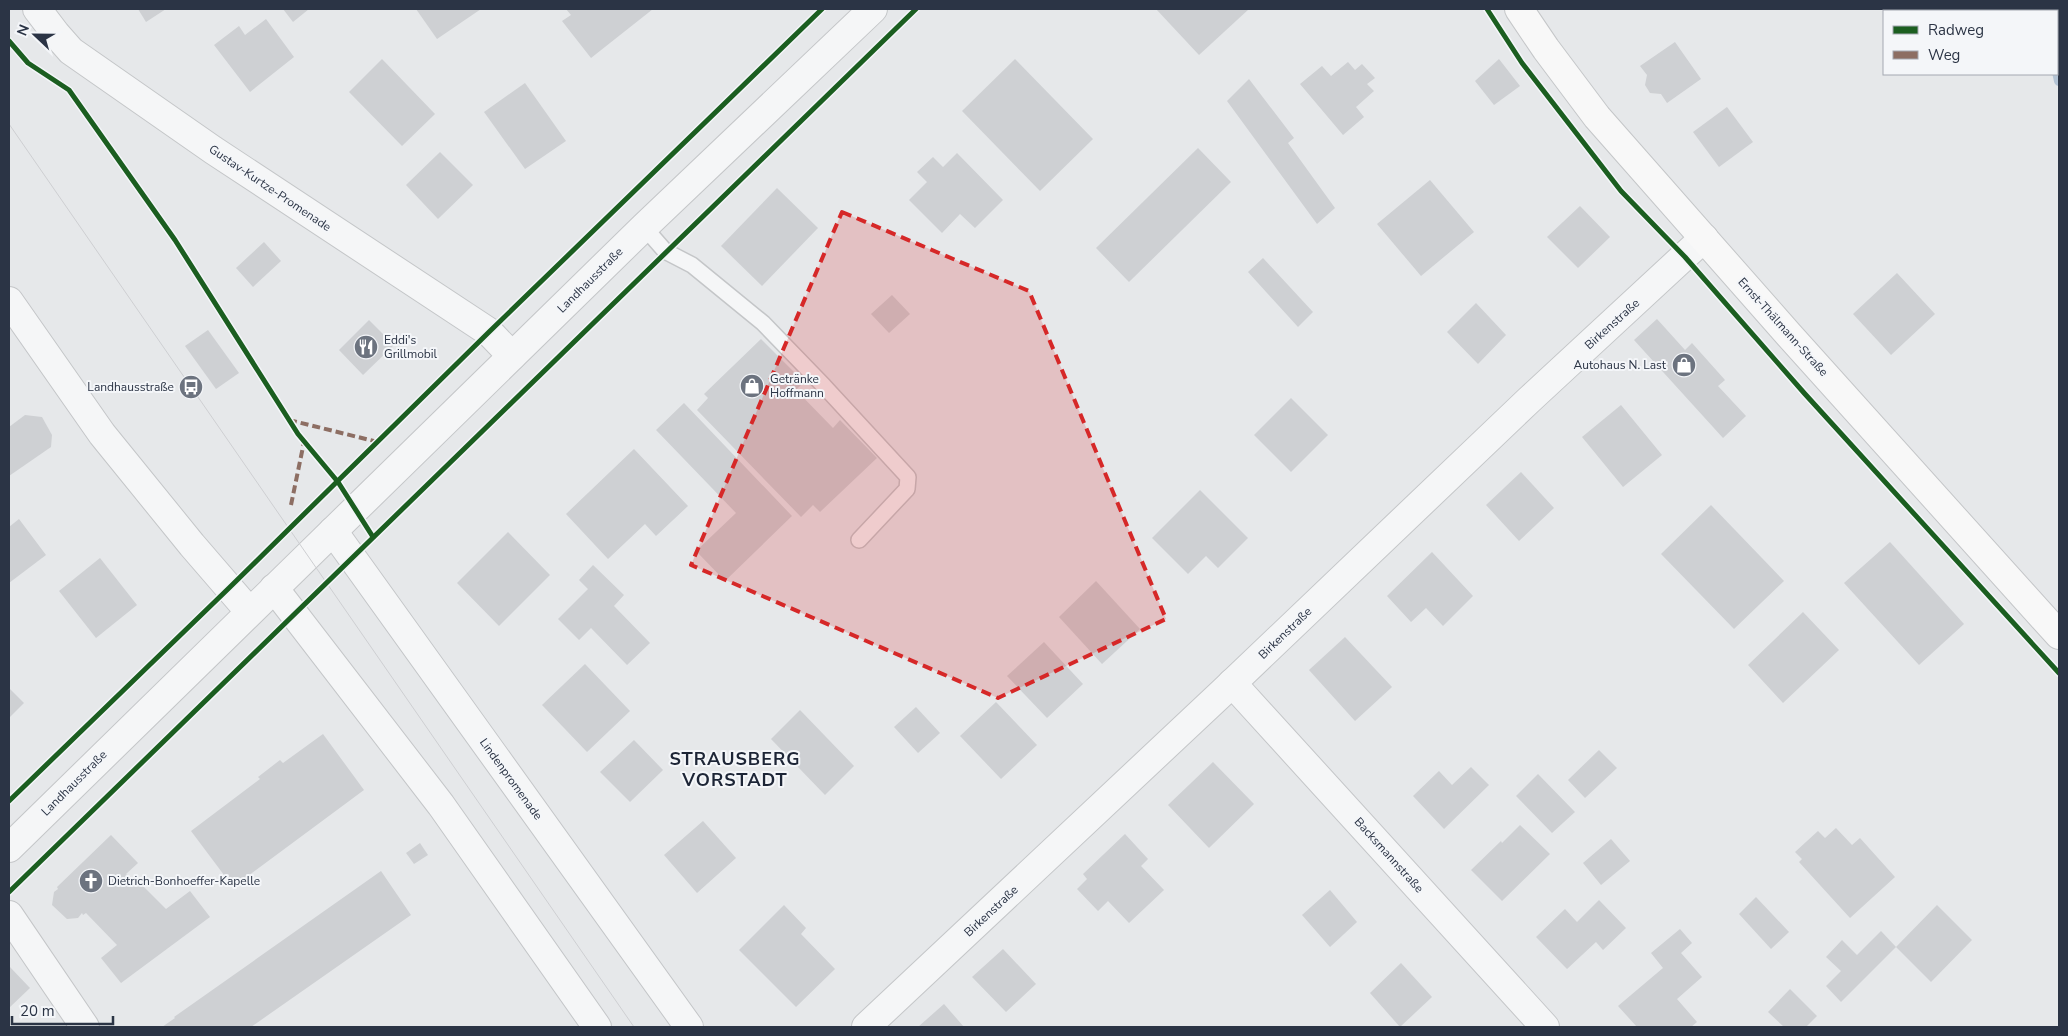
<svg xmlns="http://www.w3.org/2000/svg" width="2068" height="1036" viewBox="0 0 2068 1036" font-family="'Nunito Sans',sans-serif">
<rect width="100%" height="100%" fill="#e6e8ea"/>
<!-- green -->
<path fill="#d6ded6" d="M2007,9H2059V41L2057,40V11H2011Z"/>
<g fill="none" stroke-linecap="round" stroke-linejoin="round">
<!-- stream -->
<g stroke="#b4c4d5" stroke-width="10">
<path d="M2039,9L2040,11"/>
<path d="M2057,72L2059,81"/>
</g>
</g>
<!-- building -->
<g fill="#ced0d3">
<path d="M138,9H166L146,22Z"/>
<path d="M283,9H309L293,22Z"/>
<path d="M416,9H481L437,39Z"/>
<path d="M566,9H653L591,58L562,21L571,15Z"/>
<path d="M1156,9H1249L1199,55Z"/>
<path d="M266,19L294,57L250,92L214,45L239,26L245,35Z"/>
<path d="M1675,42L1701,79L1667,103L1661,94L1650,93L1645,85L1647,75L1640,66Z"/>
<path d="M382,59L435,114L402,146L349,92Z"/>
<path d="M1015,59L1093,139L1040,191L962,111Z"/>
<path d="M1499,59L1520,86L1494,105L1475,81Z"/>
<path d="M1348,62L1355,70L1362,64L1375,78L1367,84L1374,91L1356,107L1364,117L1343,135L1300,84L1322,66L1331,76Z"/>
<path d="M1249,79L1294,138L1288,143L1335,208L1317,224L1227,101Z"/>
<path d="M525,83L566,141L525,169L484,112Z"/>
<path d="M1727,107L1753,142L1719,167L1693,132Z"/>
<path d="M1198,148L1231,182L1129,282L1096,248Z"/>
<path d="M440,152L473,185L438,219L406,185Z"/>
<path d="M957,153L1003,200L975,228L960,214L942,233L909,200L927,182L917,172L933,157L943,167Z"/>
<path d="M1430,180L1474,232L1421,276L1377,224Z"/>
<path d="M777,188L818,228L762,286L721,246Z"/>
<path d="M1580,206L1610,237L1578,268L1547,237Z"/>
<path d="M264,242L281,261L253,287L236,268Z"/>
<path d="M1263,258L1313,312L1298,327L1248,272Z"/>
<path d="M1897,273L1935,314L1891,355L1853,314Z"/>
<path d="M892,295L910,314L889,333L871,314Z"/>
<path d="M1476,303L1506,335L1478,364L1447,332Z"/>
<path d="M1657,319L1685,350L1692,343L1725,380L1718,386L1746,416L1723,438L1634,340Z"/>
<path d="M369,320L394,345L363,375L339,350Z"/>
<path d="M208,330L239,373L216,389L185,346Z"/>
<path d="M761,339L804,382L796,390L833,428L840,420L877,458L820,512L813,505L801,517L697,410L708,398L704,394Z"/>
<path d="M1291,398L1328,435L1291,472L1254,435Z"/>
<path d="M684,403L792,516L725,581L696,551L736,513L656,430Z"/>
<path d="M1621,405L1662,455L1623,487L1582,437Z"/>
<path d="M25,415L42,417L52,435L51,447L9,476V427Z"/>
<path d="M634,449L688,506L656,536L645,524L608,559L566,514Z"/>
<path d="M1521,472L1554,508L1519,541L1486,505Z"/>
<path d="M1200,490L1248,538L1218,568L1206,556L1188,574L1152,538Z"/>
<path d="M1711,505L1784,581L1734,629L1661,554Z"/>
<path d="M19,519L46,555L9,583V527Z"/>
<path d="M508,532L550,575L499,626L457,583Z"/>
<path d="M1890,542L1964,624L1919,665L1844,583Z"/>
<path d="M1432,552L1473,596L1443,626L1426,608L1411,622L1387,596Z"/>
<path d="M100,558L137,605L96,638L59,591Z"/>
<path d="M593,565L624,595L614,606L650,643L627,665L591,628L579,640L558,619L588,589L579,580Z"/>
<path d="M1096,581L1140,629L1102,664L1059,617Z"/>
<path d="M1803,612L1839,650L1783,703L1748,665Z"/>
<path d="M1345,637L1392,687L1355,721L1309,670Z"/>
<path d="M1044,642L1083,684L1047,718L1007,676Z"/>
<path d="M585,664L630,711L587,752L542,705Z"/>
<path d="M9,688L24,703L9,718Z"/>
<path d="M996,702L1037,745L1001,779L960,736Z"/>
<path d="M916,707L940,733L918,753L894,727Z"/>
<path d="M800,710L854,766L825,795L771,739Z"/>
<path d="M323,734L364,790L233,887L191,831L260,779L258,777L280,760L283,763Z"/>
<path d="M634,740L663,770L630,802L600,772Z"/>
<path d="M1599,750L1617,768L1585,798L1568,780Z"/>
<path d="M1213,762L1254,804L1209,848L1168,805Z"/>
<path d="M1471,767L1489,785L1444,829L1413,796L1439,771L1452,785Z"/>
<path d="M1538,774L1575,812L1552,833L1516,796Z"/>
<path d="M703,821L736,858L697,893L664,855Z"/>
<path d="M1520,825L1550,854L1502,901L1471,870L1501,841L1502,843Z"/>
<path d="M1836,828L1852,845L1860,838L1895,877L1850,918L1799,862L1802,859L1795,852L1818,831L1825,838Z"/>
<path d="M1125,834L1148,859L1141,866L1164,890L1129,923L1108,901L1098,911L1077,889L1087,879L1083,874Z"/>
<path d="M111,835L138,863L126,874L134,882L137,880L166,909L190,891L210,917L121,983L101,958L117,945L86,913L83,915L82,913L78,918L67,919L52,905L54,892L58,889L57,887Z"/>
<path d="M1611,839L1630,861L1601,885L1583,863Z"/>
<path d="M420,843L428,855L414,864L406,853Z"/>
<path d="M381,871L411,915L251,1027H162L175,1018L174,1017Z"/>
<path d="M1330,890L1357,922L1330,947L1302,915Z"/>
<path d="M1756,897L1789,932L1771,949L1739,914Z"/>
<path d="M1599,900L1626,928L1603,950L1596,942L1567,969L1536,937L1565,909L1577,922Z"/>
<path d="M784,905L806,928L801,934L835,969L796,1007L739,950Z"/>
<path d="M1937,905L1972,940L1931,982L1896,947Z"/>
<path d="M1680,929L1692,943L1681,953L1702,977L1677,999L1697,1022L1691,1027H1637L1618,1006L1663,968L1651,953Z"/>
<path d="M1881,931L1896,947L1841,1002L1826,986L1841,971L1826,957L1842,940L1857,955Z"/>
<path d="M1003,949L1036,984L1006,1012L972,977Z"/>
<path d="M1401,963L1432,997L1400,1027L1370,993Z"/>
<path d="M9,966L30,988L9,1008Z"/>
<path d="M1790,989L1817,1016L1806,1027H1784L1768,1012Z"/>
<path d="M944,1004L964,1027H918Z"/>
</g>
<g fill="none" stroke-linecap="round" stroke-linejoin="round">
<!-- service casing -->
<g stroke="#c4c6c8" stroke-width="18">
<path id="service" d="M644,227L665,251L692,265L763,323L824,386L908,477L907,489L859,540"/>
</g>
<!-- minor casing -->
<g stroke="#c4c6c8" stroke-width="30">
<g id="minor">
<path d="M37,9L56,34L71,51L213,150L489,332L512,356"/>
<path d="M9,301L102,434L192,545L249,611"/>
<path d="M333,531L689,1027"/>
<path d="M274,588L441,805L597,1027"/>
<path d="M1232,683L1545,1027"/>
<path d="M9,915L85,1027"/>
<path d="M866,1027L1224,691L1529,400L1704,238"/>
</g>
</g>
<!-- tertiary casing -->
<g stroke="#c4c6c8" stroke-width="30">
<path id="tertiary" d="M9,848L644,227L873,9"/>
</g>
<!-- secondary casing -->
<g stroke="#c4c6c8" stroke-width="30">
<path id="secondary" d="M1519,9L1546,49L1597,117L1789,335L2059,635"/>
</g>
<!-- service -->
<use href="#service" stroke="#f5f6f7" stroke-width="15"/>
<!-- minor -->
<use href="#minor" stroke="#f5f6f7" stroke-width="28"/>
<!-- tertiary -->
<use href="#tertiary" stroke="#f5f6f7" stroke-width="28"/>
<!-- secondary -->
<use href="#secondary" stroke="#f8f8f8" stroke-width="28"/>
<!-- tram -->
<path stroke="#cecfd2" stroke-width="1" d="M9,124L634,1027"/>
<!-- quiet -->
<g stroke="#8d6e63" stroke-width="4" stroke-dasharray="8 4" stroke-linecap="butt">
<path d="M289,420L378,442"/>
<path d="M291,505L304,442"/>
</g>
<!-- cycleway casing -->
<g stroke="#f4f6f9" stroke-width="8">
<g id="cycleway">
<path d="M1487,9L1522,63L1621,191L1685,257L1805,394L2059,673"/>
<path d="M9,41L28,63L69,90L175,240L298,434L338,482L373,537"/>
<path d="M9,801L229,588L489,332L822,9"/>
<path d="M9,892L916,9"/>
</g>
</g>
<!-- cycleway -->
<use href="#cycleway" stroke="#1b5e20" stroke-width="5"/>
</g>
<!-- marked area -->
<path fill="#d62828" fill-opacity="0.2" stroke="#d62828" stroke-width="4" stroke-dasharray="10 6" stroke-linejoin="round" d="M842,212L1029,291L1166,619L998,698L691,565Z"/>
<!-- icons -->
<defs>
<g id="restaurant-disc" transform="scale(1.25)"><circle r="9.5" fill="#6c737f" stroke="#f4f6f9"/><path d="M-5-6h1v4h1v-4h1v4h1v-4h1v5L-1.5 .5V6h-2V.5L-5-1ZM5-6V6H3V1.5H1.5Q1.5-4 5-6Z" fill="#fff"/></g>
<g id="shop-disc" transform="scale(1.25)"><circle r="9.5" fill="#6c737f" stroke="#f4f6f9"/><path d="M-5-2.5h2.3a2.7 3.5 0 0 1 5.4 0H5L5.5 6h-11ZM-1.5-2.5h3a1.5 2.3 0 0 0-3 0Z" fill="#fff"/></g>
<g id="bus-disc" transform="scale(1.25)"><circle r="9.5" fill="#6c737f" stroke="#f4f6f9"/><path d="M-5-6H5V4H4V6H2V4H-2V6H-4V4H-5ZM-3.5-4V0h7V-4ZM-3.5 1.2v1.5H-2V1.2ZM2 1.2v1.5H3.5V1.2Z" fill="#fff"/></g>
<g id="church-disc" transform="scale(1.25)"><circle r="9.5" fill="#6c737f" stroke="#f4f6f9"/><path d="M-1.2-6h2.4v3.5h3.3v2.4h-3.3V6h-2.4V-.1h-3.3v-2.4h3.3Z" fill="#fff"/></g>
</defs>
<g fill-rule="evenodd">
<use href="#restaurant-disc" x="366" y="347"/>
<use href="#shop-disc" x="1684" y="365"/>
<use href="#shop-disc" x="752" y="386"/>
<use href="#bus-disc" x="191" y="387"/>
<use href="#church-disc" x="91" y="881"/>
</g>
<g text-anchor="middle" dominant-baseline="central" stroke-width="4" stroke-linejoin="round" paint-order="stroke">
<!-- street labels -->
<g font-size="12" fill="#2b3445" stroke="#f4f6f9">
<text transform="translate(270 188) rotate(34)">Gustav-Kurtze-Promenade</text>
<text transform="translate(590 280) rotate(-45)">Landhausstraße</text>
<text transform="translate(1612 324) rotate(-42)">Birkenstraße</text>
<text transform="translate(1783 327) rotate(48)">Ernst-Thälmann-Straße</text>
<text transform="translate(1285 633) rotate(-44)">Birkenstraße</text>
<text transform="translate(511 779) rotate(54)">Lindenpromenade</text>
<text transform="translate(74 783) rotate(-45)">Landhausstraße</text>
<text transform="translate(1389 855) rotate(48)">Backsmannstraße</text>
<text transform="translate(991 911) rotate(-43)">Birkenstraße</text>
</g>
<!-- poi labels -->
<g font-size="12" fill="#2b3445" stroke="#f4f6f9" text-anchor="start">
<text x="384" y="340">Eddi's<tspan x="384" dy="14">Grillmobil</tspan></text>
<text x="1666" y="365" text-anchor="end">Autohaus N. Last</text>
<text x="770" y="379">Getränke<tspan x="770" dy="14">Hoffmann</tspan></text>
<text x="174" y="387" text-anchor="end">Landhausstraße</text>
<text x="108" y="881">Dietrich-Bonhoeffer-Kapelle</text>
</g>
<!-- district labels -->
<g font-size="18" font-weight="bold" letter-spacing="1" fill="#1d2536" stroke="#f4f6f9">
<text x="735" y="759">STRAUSBERG<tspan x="735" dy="21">VORSTADT</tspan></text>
</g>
</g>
<!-- border -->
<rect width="2068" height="1036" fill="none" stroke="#2b3445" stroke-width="20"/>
<!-- legend -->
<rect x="1883" y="10" width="175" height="65" fill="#f4f6f9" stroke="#a4a8b1"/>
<rect x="1893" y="26" width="25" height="8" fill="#1b5e20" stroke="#a4a8b1"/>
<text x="1928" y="35" font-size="15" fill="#2b3445">Radweg</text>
<rect x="1893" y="51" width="25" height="8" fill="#8d6e63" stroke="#a4a8b1"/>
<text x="1928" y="60" font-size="15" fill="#2b3445">Weg</text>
<!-- north arrow -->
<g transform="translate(35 35) rotate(292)" stroke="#f4f6f9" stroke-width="4" paint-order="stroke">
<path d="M0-4L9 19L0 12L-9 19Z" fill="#2b3445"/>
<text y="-8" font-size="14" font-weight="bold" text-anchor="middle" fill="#2b3445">N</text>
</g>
<!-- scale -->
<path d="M12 1016v8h101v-8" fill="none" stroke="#2b3445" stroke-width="2.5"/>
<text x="20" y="1016" font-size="15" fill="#2b3445" stroke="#f4f6f9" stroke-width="4" paint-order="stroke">20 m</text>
</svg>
